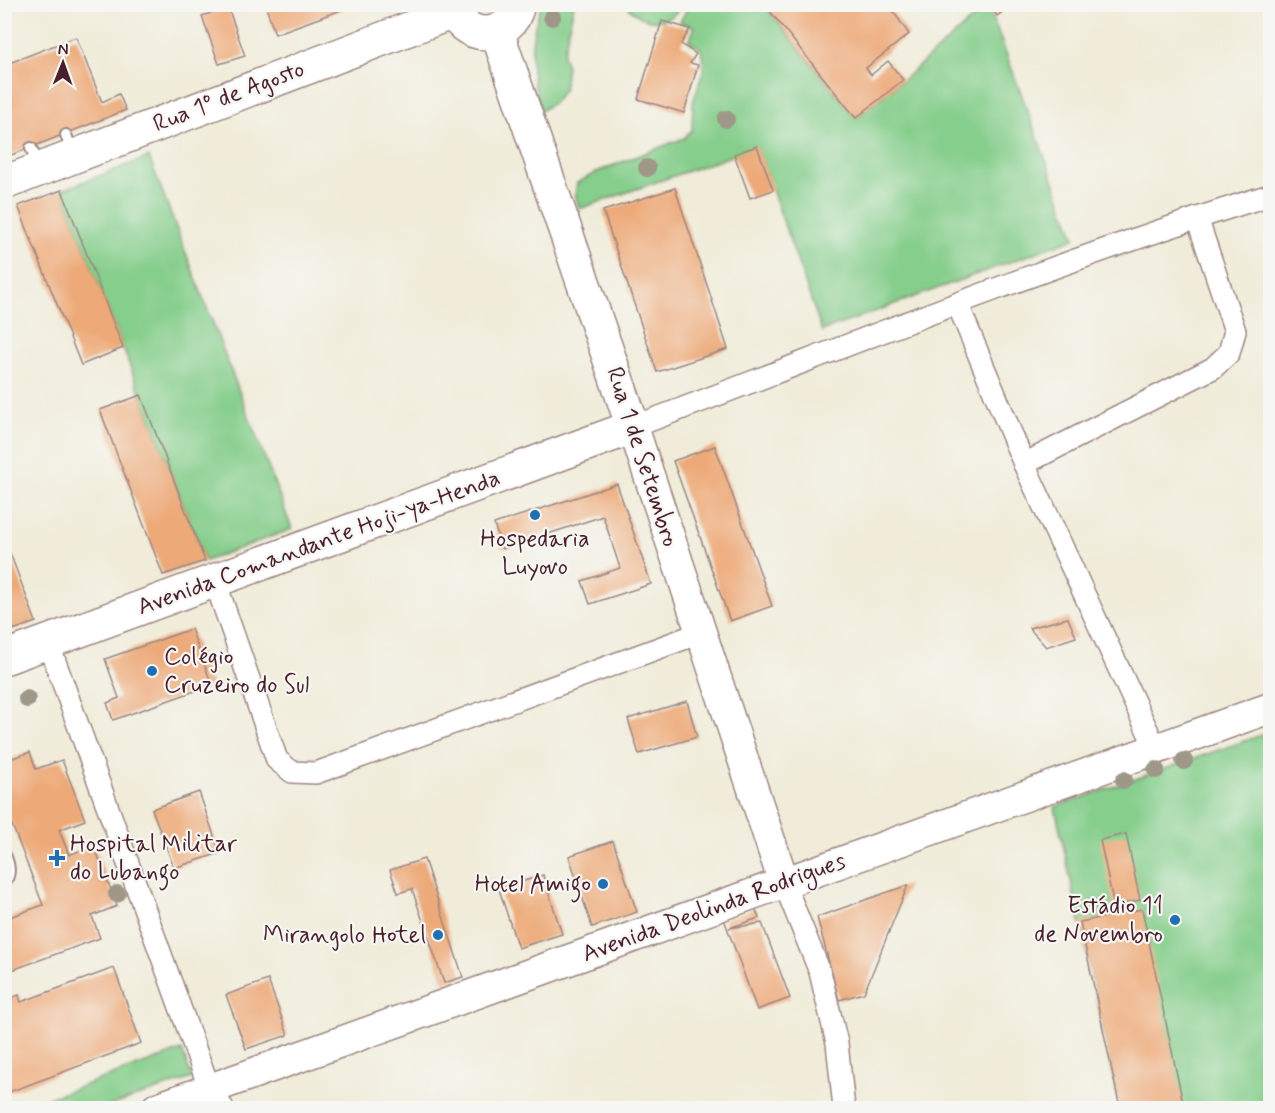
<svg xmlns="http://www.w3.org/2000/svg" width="1275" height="1113" viewBox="0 0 1275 1113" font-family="Mynerve,sans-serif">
<rect width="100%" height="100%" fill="#f6f6f2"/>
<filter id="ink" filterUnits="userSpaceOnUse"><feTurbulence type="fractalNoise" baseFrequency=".0167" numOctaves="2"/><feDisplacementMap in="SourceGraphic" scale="12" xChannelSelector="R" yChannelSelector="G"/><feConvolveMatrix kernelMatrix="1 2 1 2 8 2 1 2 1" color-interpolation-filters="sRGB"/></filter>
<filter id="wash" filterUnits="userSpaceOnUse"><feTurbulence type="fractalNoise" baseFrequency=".008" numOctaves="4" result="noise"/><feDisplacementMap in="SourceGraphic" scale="24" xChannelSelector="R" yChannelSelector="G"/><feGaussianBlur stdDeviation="1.35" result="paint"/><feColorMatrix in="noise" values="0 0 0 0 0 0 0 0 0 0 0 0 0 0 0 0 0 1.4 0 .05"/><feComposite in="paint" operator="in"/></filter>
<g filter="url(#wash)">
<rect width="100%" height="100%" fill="#f0ecd9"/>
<!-- green -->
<g fill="#85ce8b" stroke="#68765b" stroke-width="1.5">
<path d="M541,5H574L563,56L567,66L564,89L555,101L541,111C528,72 528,43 541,5Z"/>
<path d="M627,5H681C671,28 638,23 627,5Z"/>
<path d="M689,5H764L856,118L903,80L988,5L1075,238L822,331L757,147L579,209L575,194L577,183L599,171L684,138L692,130L693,102L704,68L701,49L689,41L695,27L680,22Z"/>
<path d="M149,157L292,529L205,561L62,190Z"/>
<path d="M1270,732V1108H1120L1055,807Z"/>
<path d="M182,1050L192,1078L104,1108H21Z"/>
</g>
<g id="blocks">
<!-- building -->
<g fill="#eda977">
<path d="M265,4H355V5L275,34Z"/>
<path d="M764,4H888L909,34L866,68L871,75L888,61L903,80L856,118Z"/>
<path d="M988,4H1013L997,16Z"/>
<path d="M228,7L245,56L219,64L202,16Z"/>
<path d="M662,21L690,29L681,44L696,54L690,63L698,65L684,113L638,99Z"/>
<path d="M76,37L102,102L119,94L126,110L4,158V65Z"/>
<path d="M757,146L773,190L750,198L734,154Z"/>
<path d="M675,188L728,349L657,372L603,211Z"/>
<path d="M62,190L123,348L81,365L18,206Z"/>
<path d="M141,395L205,561L163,575L100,410Z"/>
<path d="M715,446L772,606L730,621L673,461Z"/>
<path d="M617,484L651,584L590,604L582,581L620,568L603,516L502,549L494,524Z"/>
<path d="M4,537L36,622L4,633Z"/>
<path d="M1068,618L1076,637L1046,647L1029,628Z"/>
<path d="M191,629L212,685L113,720L107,703L119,698L105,659Z"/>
<path d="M687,701L697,737L639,754L628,719Z"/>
<path d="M30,752L36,769L62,760L85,820L59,830L69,855L94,845L117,906L92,916L100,938L4,973V919L43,905L4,804V761Z"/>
<path d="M199,792L220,853L174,868L152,809Z"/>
<path d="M1126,834L1140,900L1114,906L1100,840Z"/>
<path d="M613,841L637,912L592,927L569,856Z"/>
<path d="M424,859L463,977L444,983L412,889L398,893L390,870Z"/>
<path d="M543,875L562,934L518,948L499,889Z"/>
<path d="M908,885L864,993L839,1000L817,917Z"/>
<path d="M755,908L759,918L729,928L762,923L790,998L757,1010L724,919Z"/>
<path d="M1142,909L1184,1108H1120L1080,922Z"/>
<path d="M114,968L141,1043L4,1094V981L11,998L19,995L21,1002Z"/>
<path d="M268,980L288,1035L246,1049L226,995Z"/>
</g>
</g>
</g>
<g filter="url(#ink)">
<use href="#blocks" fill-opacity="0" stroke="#9d8682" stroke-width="1.5"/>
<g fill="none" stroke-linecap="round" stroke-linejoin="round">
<!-- lane casing -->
<g stroke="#9d8682" stroke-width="14">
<g id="lane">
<path d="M66,135L73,154"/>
<path d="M31,148L39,167"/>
<path d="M4,853C9,863 12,874 4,883"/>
</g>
</g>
<!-- street casing -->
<g stroke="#9d8682" stroke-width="24">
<g id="street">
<path d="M958,305L1024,464L1156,749"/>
<path d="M633,427C844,348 1055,261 1270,195"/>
<path d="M1024,464L1213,368L1229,353L1235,331L1197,218"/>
<path d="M215,581L277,760L292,772L316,773L700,633"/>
<path d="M48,642L210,1090L223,1108"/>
<path d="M784,883L820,972L837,1043L844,1108"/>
</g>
</g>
<!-- secondary casing -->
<g stroke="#9d8682" stroke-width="33">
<g id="secondary">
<path d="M633,427L784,883"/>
<path d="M157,1108L1270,708"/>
</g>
</g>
<!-- primary casing -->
<g stroke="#9d8682" stroke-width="36">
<g id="primary">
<path d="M452,4C459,42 511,43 518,4"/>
<path d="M4,183L453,12"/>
<path d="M4,658L633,427L497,32"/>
</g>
</g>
<!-- lane -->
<use href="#lane" stroke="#fff" stroke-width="10"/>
<!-- street -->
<use href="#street" stroke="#fff" stroke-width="21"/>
<!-- secondary -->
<use href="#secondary" stroke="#fff" stroke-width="30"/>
<!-- primary -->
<use href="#primary" stroke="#fff" stroke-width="33"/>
</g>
<!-- trees -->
<g fill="#9f9889">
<circle cx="552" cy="17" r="9"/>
<circle cx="726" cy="119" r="9"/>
<circle cx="647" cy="168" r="9"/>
<circle cx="27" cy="699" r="9"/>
<circle cx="1184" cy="761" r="9"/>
<circle cx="1156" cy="770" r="9"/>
<circle cx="1124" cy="780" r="9"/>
<circle cx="117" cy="894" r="9"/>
</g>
</g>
<!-- markers -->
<g fill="#1f6fb2" stroke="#f6f6f2" stroke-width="2">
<circle cx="535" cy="515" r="6"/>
<circle cx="152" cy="671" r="6"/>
<path d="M54 849h6v6h6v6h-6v6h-6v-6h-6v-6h6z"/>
<circle cx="603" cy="884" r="6"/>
<circle cx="1175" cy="920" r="6"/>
<circle cx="438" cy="935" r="6"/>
</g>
<g text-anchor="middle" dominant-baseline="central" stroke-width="4.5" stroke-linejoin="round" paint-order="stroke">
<!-- street labels -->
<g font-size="24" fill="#4a1f2b" stroke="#f6f6f2">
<text transform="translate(229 97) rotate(-21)">Rua 1º de Agosto</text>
<text transform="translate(642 457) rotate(72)">Rua 1 de Setembro</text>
<text transform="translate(319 543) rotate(-20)">Avenida Comandante Hoji-ya-Henda</text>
<text transform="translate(714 908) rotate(-20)">Avenida Deolinda Rodrigues</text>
</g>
<!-- poi labels -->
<g font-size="24" fill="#4a1f2b" stroke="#f6f6f2" text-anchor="end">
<text x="535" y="539" text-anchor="middle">Hospedaria<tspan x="535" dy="28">Luyovo</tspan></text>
<text x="164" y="657" text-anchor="start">Colégio<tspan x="164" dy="28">Cruzeiro do Sul</tspan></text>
<text x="70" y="844" text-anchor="start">Hospital Militar<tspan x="70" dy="28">do Lubango</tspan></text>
<text x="591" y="884">Hotel Amigo</text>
<text x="1163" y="906">Estádio 11<tspan x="1163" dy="28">de Novembro</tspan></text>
<text x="426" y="935">Mirangolo Hotel</text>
</g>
</g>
<!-- margin -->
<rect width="1275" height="1113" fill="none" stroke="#f6f6f2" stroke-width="24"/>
<!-- north arrow -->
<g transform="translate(63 63) rotate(1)" stroke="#f6f6f2" stroke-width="4.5" paint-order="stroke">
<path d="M0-4.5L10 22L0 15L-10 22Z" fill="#4a1f2b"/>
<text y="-9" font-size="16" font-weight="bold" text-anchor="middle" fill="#4a1f2b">N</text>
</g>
</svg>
